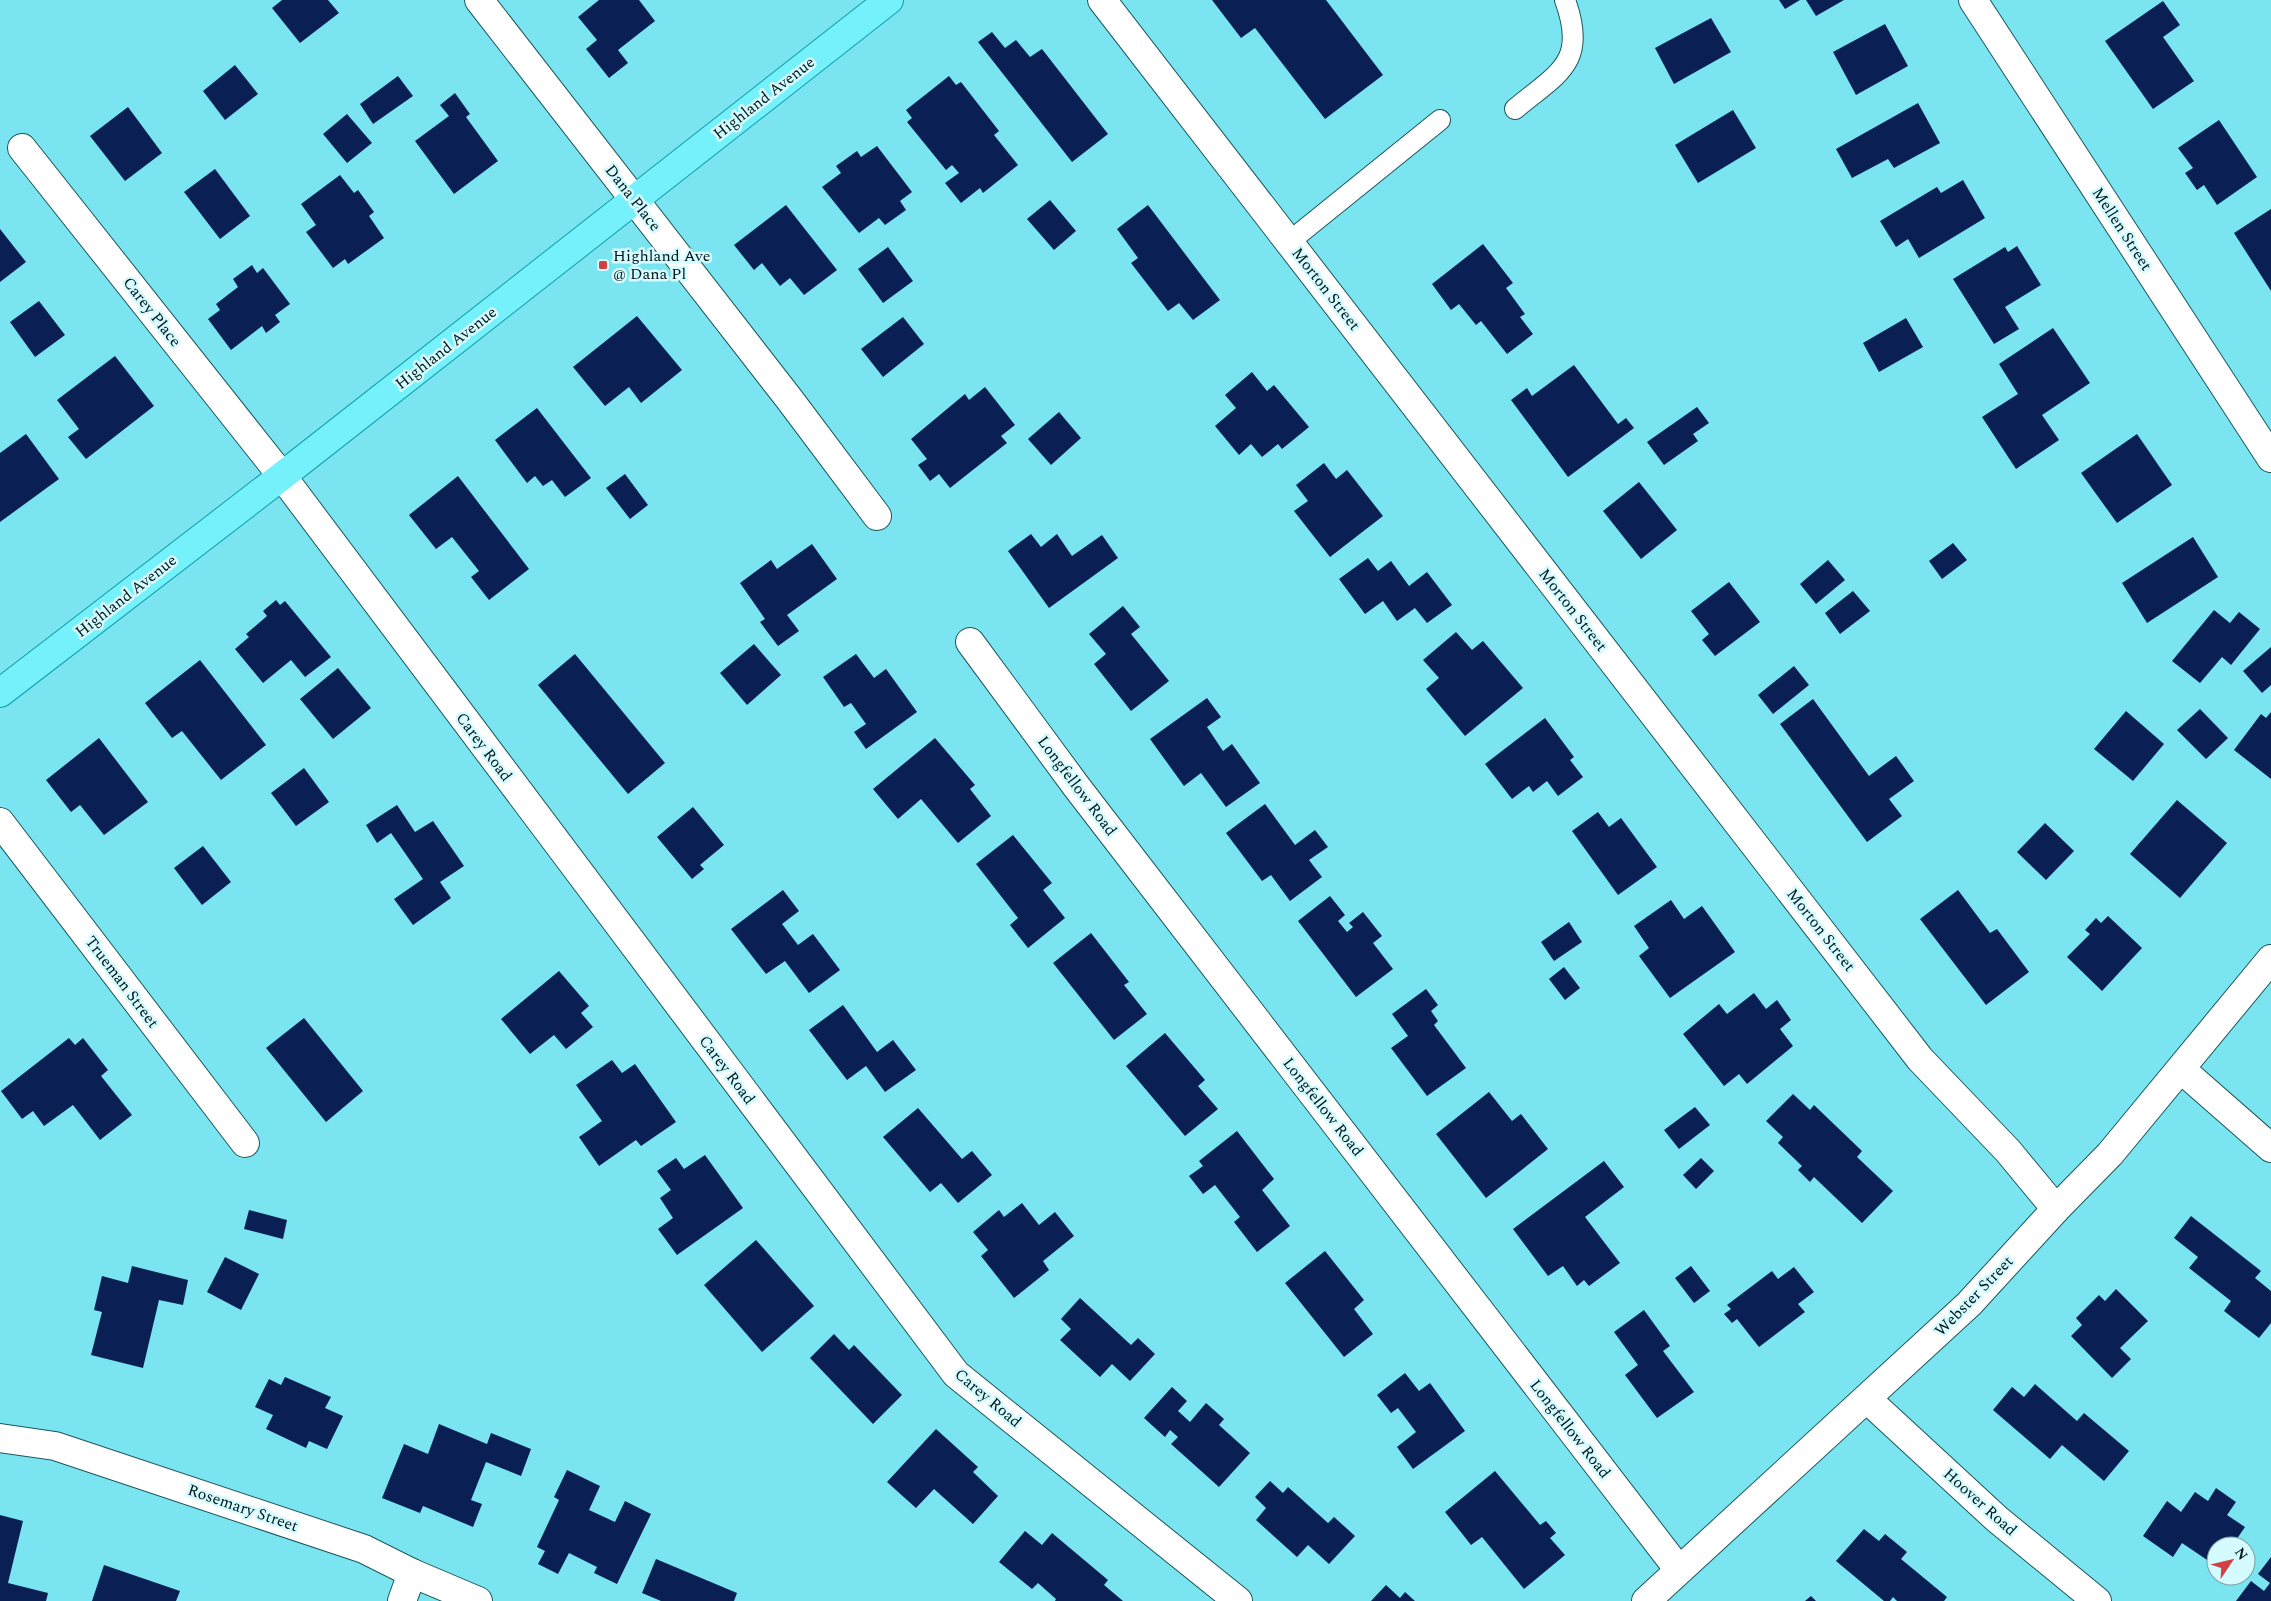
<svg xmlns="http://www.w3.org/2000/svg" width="2271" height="1601" viewBox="0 0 2271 1601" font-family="Spectral,serif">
<rect width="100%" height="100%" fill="#7ae5f0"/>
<!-- building -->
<g fill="#0a2055">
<path d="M282,0H328L339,13L300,43L272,8Z"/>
<path d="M599,0H639L655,21L618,50L628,63L609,78L586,49L597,40L578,17Z"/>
<path d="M1212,0H1326L1383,75L1325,119L1255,28L1241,38Z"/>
<path d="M1779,0H1800L1785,9Z"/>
<path d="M1806,0H1844L1816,16Z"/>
<path d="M2163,1L2180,25L2163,37L2194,81L2153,109L2105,41Z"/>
<path d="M1711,18L1731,52L1674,84L1655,48Z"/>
<path d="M1885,24L1908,66L1856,95L1833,52Z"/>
<path d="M992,32L1005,48L1016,40L1030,57L1042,49L1108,134L1072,162L978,42Z"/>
<path d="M235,65L258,94L225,120L203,91Z"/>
<path d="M398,76L413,96L373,124L360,104Z"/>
<path d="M949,76L956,85L961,82L999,131L994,135L1018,165L983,193L980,188L961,203L945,183L959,173L952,165L946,170L907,122L912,118L906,110Z"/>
<path d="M455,93L470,114L466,117L498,161L454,194L415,141L449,116L440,105Z"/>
<path d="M1918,103L1940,143L1894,168L1888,159L1852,178L1836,149Z"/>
<path d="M128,107L162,153L125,181L90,136Z"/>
<path d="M1733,110L1756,148L1698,183L1675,145Z"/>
<path d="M347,114L372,143L347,163L323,134Z"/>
<path d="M2219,120L2257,177L2217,205L2204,185L2197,190L2185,173L2193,168L2178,148Z"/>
<path d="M877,146L912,192L900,201L906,210L885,225L879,218L859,233L822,187L841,173L836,166L857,151L861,157Z"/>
<path d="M215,169L250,216L220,239L184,192Z"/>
<path d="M340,175L354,193L358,190L374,212L369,216L384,238L348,264L345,259L333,268L306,232L316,225L301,204Z"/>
<path d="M1963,180L1985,218L1919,258L1908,239L1896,247L1880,221L1937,187L1941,193Z"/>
<path d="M1050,200L1076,231L1054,250L1027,219Z"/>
<path d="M786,205L837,270L804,295L790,278L780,286L762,263L754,270L734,245Z"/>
<path d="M1148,205L1220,300L1193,320L1179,303L1168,311L1131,263L1138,258L1117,229Z"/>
<path d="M2271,209V291L2234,233Z"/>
<path d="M0,229L26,262L0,282Z"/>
<path d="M1483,244L1513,283L1506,288L1525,314L1520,317L1533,334L1507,354L1481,321L1476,325L1459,304L1451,310L1432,284Z"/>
<path d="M2017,246L2041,285L2005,307L2019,329L1994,344L1953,279L2005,247L2008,252Z"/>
<path d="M888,247L913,281L883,303L858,269Z"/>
<path d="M252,265L257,273L263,268L290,304L275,315L280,322L266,333L262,326L231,350L208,319L220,310L216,304L238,287L233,279Z"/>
<path d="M39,301L65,335L35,357L10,322Z"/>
<path d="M637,316L682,370L641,403L629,387L605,406L573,367Z"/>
<path d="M903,317L924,344L883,377L861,349Z"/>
<path d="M1906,318L1923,347L1879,372L1863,343Z"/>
<path d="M2053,328L2090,383L2042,415L2059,440L2016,469L1982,417L2018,394L1999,364Z"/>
<path d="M115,356L154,406L86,459L68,437L79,429L57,400Z"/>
<path d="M1574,365L1618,424L1626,418L1634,428L1568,477L1511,400L1527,388L1532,396Z"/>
<path d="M1252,372L1267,391L1274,385L1309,427L1282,449L1278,444L1262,457L1251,444L1239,455L1215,426L1236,408L1225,395Z"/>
<path d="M985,387L1015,425L1001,436L1007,443L950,488L939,474L930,481L918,465L927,459L911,439L965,394L969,400Z"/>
<path d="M1697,407L1709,423L1693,434L1698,441L1664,465L1647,442Z"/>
<path d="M537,408L591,478L565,497L552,480L543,486L535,476L527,483L495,440Z"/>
<path d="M1059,412L1081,438L1051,465L1028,439Z"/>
<path d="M26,434L59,479L0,522V453Z"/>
<path d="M2137,434L2172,485L2117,523L2081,473Z"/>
<path d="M1324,463L1336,479L1347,470L1383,516L1330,557L1294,511L1308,501L1296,485Z"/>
<path d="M625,474L648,505L630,519L606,488Z"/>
<path d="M458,476L529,569L489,600L471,577L479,571L452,537L436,549L409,515Z"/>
<path d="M1639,482L1677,530L1641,559L1603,511Z"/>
<path d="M1031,534L1041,547L1057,534L1072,556L1102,535L1118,558L1049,608L1008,551Z"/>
<path d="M2193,537L2218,577L2147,623L2122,583Z"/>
<path d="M1953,543L1967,560L1942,579L1929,561Z"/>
<path d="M812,544L837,579L787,615L799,631L778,646L760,622L765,619L740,583L771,560L777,569Z"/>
<path d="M1368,558L1378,571L1391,561L1409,586L1427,572L1452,605L1427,623L1415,608L1397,621L1383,601L1365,614L1339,579Z"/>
<path d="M1828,560L1845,580L1816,604L1800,584Z"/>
<path d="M1729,582L1760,622L1715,656L1702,640L1709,634L1691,611Z"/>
<path d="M1853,591L1870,611L1840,634L1825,613Z"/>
<path d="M276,600L280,605L285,601L331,657L305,677L291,660L263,683L235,649L249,637L246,634L267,616L263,611Z"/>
<path d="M1123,606L1140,627L1131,634L1169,681L1131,711L1094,664L1106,654L1089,634Z"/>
<path d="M2214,610L2230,623L2239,612L2260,629L2231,665L2222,657L2200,683L2172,661Z"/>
<path d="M1456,632L1472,650L1483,641L1523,688L1465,736L1426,689L1439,678L1423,660Z"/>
<path d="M754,644L781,675L747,705L720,673Z"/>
<path d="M2271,647V685L2262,693L2243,671Z"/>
<path d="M575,654L665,763L628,794L538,685Z"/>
<path d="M856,654L874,678L886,669L917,712L866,749L854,732L866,724L851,703L844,707L823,677Z"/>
<path d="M200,660L266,745L221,780L182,731L172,738L145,703Z"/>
<path d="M1794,666L1809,685L1773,714L1758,695Z"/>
<path d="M338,668L371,708L333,739L300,699Z"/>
<path d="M1207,698L1221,717L1207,727L1223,751L1232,744L1260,783L1226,807L1201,773L1184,786L1150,739Z"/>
<path d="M1813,699L1869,776L1896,756L1914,781L1889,799L1902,816L1867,842L1780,724Z"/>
<path d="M2200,709L2228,738L2206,759L2177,730Z"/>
<path d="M2126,711L2164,744L2133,781L2094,749Z"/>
<path d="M2271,712V779L2234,750L2261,714L2266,718Z"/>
<path d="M1545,718L1574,757L1570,760L1583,777L1558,796L1547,781L1533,792L1529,786L1512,799L1485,764Z"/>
<path d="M99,738L148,802L104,835L80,805L71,812L46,780Z"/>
<path d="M935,738L975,785L970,789L991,816L958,843L921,799L898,819L873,789Z"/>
<path d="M304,768L329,802L296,826L271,793Z"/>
<path d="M2177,800L2227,843L2180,898L2130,854Z"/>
<path d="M1265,804L1295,845L1315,830L1328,847L1309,860L1322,877L1290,901L1271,875L1262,881L1226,833Z"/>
<path d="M397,805L415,832L433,821L464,866L440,882L451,898L413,925L394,899L423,879L391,833L377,843L366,825Z"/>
<path d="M693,807L724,845L700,865L704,869L692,879L657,837Z"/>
<path d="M1598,812L1609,827L1621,818L1657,867L1618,895L1572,831Z"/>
<path d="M2045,823L2074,851L2046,880L2017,852Z"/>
<path d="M1013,835L1052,883L1043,890L1065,918L1028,948L1010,925L1018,918L976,864Z"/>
<path d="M203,846L231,882L202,905L174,868Z"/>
<path d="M783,890L799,911L782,924L798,945L813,934L840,970L809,993L785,961L766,974L731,929Z"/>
<path d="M1958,890L1990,933L1997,929L2029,972L1986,1005L1920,919Z"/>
<path d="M1330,896L1345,915L1338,921L1347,932L1353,927L1349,923L1363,912L1382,936L1373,943L1393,969L1356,997L1298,921Z"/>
<path d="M1671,900L1684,919L1702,906L1735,952L1670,998L1639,956L1649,948L1634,926Z"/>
<path d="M2108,916L2142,948L2102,991L2067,957L2090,934L2085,930L2096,918L2101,923Z"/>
<path d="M1569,922L1582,942L1554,961L1541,942Z"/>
<path d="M1091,933L1129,982L1124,985L1147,1014L1114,1040L1053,963Z"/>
<path d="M1564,967L1580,988L1565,1000L1549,979Z"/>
<path d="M559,971L589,1006L581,1013L593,1027L566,1049L554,1035L530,1054L501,1019Z"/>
<path d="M1426,989L1438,1005L1431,1011L1438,1021L1434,1025L1466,1068L1427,1096L1391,1048L1408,1036L1392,1014Z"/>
<path d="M1754,993L1766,1009L1777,1000L1791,1020L1780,1029L1793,1046L1747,1084L1739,1074L1724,1086L1683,1034L1719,1004L1727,1014Z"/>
<path d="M843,1005L877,1052L893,1040L916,1070L885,1092L866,1066L847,1080L809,1030Z"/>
<path d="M304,1018L363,1091L326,1122L266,1048Z"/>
<path d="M1165,1033L1205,1080L1198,1086L1218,1109L1185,1136L1126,1066Z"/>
<path d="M69,1038L75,1045L83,1038L108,1070L101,1076L132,1115L100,1140L73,1105L44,1126L33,1111L22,1119L1,1091Z"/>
<path d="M612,1060L622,1073L635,1064L676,1122L641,1146L636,1140L599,1166L579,1137L602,1121L576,1085Z"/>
<path d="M1489,1092L1512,1121L1521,1114L1548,1149L1486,1198L1436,1134Z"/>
<path d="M1793,1094L1810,1110L1814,1105L1862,1151L1857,1157L1893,1191L1862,1223L1814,1177L1810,1182L1798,1170L1802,1166L1778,1143L1783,1137L1766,1121Z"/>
<path d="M1695,1107L1710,1125L1679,1149L1664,1130Z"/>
<path d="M918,1108L962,1159L972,1151L992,1175L958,1203L941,1183L930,1192L883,1137Z"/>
<path d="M1237,1131L1274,1179L1262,1190L1290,1226L1257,1252L1234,1222L1240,1217L1215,1185L1203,1194L1189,1176L1203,1166L1199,1161Z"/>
<path d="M705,1155L743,1208L677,1255L658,1229L673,1218L660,1198L671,1190L657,1171L676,1158L684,1169Z"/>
<path d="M1701,1158L1714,1171L1696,1189L1683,1175Z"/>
<path d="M1604,1161L1624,1187L1585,1217L1620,1263L1589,1286L1584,1280L1577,1286L1563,1266L1548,1276L1513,1229Z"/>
<path d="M1022,1203L1039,1225L1055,1212L1074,1236L1043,1261L1049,1270L1014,1298L981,1256L988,1250L973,1232L999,1210L1004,1217Z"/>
<path d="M249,1210L287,1220L283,1239L244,1229Z"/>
<path d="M2191,1216L2261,1271L2255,1278L2271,1291V1323L2259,1338L2224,1311L2231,1301L2189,1268L2198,1257L2174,1238Z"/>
<path d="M756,1240L814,1306L762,1352L704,1285Z"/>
<path d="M1325,1251L1364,1300L1354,1309L1373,1334L1344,1357L1285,1283Z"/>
<path d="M225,1257L259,1274L241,1310L207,1292Z"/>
<path d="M132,1266L188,1280L183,1305L159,1300L143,1368L91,1355L102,1312L94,1310L102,1276L128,1283Z"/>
<path d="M1691,1266L1710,1291L1694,1303L1675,1278Z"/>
<path d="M1794,1267L1814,1292L1798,1304L1805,1312L1759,1347L1737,1319L1732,1323L1724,1314L1731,1309L1727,1305L1772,1271L1778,1279Z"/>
<path d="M2116,1289L2148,1321L2120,1348L2131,1359L2112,1378L2071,1336L2082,1325L2076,1318L2099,1295L2105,1301Z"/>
<path d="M1080,1298L1131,1345L1138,1338L1155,1354L1130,1381L1112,1364L1100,1377L1060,1340L1071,1329L1061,1319Z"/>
<path d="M1644,1310L1670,1346L1663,1351L1694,1392L1657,1418L1625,1375L1638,1365L1614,1332Z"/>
<path d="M834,1334L849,1350L854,1345L902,1395L873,1424L810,1358Z"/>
<path d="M1405,1373L1419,1391L1430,1383L1465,1431L1413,1469L1397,1447L1416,1432L1398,1408L1391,1413L1377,1395Z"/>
<path d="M285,1377L331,1397L325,1408L343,1416L327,1449L309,1441L306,1448L266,1429L273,1415L255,1407L269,1379L281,1385Z"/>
<path d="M2035,1384L2077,1421L2084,1413L2129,1451L2104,1481L2062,1445L2050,1459L1993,1410L2012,1387L2024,1397Z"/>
<path d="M1172,1387L1187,1401L1178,1411L1190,1422L1206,1403L1224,1419L1219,1425L1250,1453L1219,1487L1171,1444L1178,1437L1170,1430L1165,1437L1144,1418Z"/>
<path d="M439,1424L487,1444L491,1433L531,1449L521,1476L486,1462L471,1500L482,1504L473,1527L423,1506L420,1513L382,1498L404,1444L428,1454Z"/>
<path d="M936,1429L978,1467L973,1472L998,1496L973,1524L934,1489L916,1508L887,1482Z"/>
<path d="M567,1470L600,1486L589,1510L615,1522L625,1501L651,1514L617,1584L594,1573L597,1567L569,1553L558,1574L538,1564L545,1551L537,1547L559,1500L554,1497Z"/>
<path d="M1495,1471L1540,1525L1546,1521L1556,1533L1550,1538L1565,1555L1524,1589L1482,1537L1471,1545L1445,1512Z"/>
<path d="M1270,1481L1283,1493L1288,1487L1328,1523L1334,1517L1355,1536L1329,1564L1308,1545L1297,1557L1256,1520L1266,1508L1255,1497Z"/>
<path d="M2216,1488L2236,1502L2227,1515L2245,1527L2232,1546H2216V1566L2182,1543L2173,1557L2143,1536L2167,1501L2181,1512L2195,1492L2208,1501Z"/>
<path d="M0,1515L23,1521L8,1583L48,1593L46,1601H0Z"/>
<path d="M1864,1529L1879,1541L1885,1534L1907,1552L1901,1559L1947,1597L1944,1601H1897L1893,1597L1890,1601H1884L1836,1561Z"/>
<path d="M1025,1531L1042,1545L1052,1533L1108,1580L1104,1585L1123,1601H1055L1056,1599L1038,1583L1032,1589L999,1562Z"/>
<path d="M2271,1557V1601H2236L2251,1581L2264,1591L2270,1583L2258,1574Z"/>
<path d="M656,1559L737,1593L734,1601H661L642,1593Z"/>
<path d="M104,1565L180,1591L176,1601H92Z"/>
<path d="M1386,1585L1400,1598L1405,1592L1415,1601H1371Z"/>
<path d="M1811,1596L1816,1601H1805Z"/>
</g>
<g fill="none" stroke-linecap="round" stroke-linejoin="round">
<!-- service casing -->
<g stroke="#1c575c" stroke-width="22">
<g id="service">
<path d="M1515,109C1558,73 1588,63 1565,0"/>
<path d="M1289,242L1440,120"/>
</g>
</g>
<!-- minor casing -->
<g stroke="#1c575c" stroke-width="30">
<g id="minor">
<path d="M479,0L790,400L877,516"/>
<path d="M1102,0L1920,1059L2008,1151L2056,1209"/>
<path d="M1973,0L2271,458"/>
<path d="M22,148L282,476L956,1374L1238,1601"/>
<path d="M970,642L1076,786L1679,1570"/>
<path d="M0,822L245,1143"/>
<path d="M2182,1070L2271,1148"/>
<path d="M1867,1399L1997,1519L2097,1601"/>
<path d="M402,1601L412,1573"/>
</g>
</g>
<!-- tertiary casing -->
<g stroke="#1c575c" stroke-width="30">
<g id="tertiary">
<path d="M0,1438L55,1446L364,1549L412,1573L478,1601"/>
<path d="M1646,1601L1969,1304L2056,1209L2110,1154L2271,959"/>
</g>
</g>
<!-- primary casing -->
<g stroke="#109eaa" stroke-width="30">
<path id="primary" d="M0,693L282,476L889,0"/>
</g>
<!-- service -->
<use href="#service" stroke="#fff" stroke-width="20"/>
<!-- minor -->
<use href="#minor" stroke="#fff" stroke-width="28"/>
<!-- tertiary -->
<use href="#tertiary" stroke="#fff" stroke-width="28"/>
<!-- primary -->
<use href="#primary" stroke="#75f1fb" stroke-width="28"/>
</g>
<!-- markers -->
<rect fill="#d14143" stroke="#d4fbff" stroke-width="2" x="598" y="260" width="10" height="10" rx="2.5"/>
<g text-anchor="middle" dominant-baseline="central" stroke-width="5" stroke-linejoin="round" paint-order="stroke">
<!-- street labels -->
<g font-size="16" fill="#001618" stroke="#d4fbff">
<text transform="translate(764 98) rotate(-38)">Highland Avenue</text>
<text transform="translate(633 198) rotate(52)">Dana Place</text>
<text transform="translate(2122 229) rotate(57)">Mellen Street</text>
<text transform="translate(1326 289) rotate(52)">Morton Street</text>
<text transform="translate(152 312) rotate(52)">Carey Place</text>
<text transform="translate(446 348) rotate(-38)">Highland Avenue</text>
<text transform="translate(126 596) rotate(-38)">Highland Avenue</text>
<text transform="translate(1573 610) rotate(52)">Morton Street</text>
<text transform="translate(484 747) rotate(53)">Carey Road</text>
<text transform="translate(1077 786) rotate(53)">Longfellow Road</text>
<text transform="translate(1821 930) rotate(52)">Morton Street</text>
<text transform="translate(122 982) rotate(53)">Trueman Street</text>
<text transform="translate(727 1070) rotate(53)">Carey Road</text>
<text transform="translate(1323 1107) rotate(52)">Longfellow Road</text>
<text transform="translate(1974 1296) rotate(-46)">Webster Street</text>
<text transform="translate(988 1398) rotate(40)">Carey Road</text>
<text transform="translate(1570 1429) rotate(52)">Longfellow Road</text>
<text transform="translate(1980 1502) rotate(42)">Hoover Road</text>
<text transform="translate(243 1508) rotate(19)">Rosemary Street</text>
</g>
<!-- poi labels -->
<g font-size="16" fill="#001618" stroke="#d4fbff" text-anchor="start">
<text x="613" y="256">Highland Ave<tspan x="613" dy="18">@ Dana Pl</tspan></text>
</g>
</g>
<!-- north arrow -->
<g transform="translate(2231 1561) rotate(55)"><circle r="24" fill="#d4fbff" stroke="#7f9fa3"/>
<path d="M0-4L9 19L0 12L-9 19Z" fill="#d14143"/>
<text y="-8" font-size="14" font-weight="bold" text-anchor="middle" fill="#001618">N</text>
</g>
</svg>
